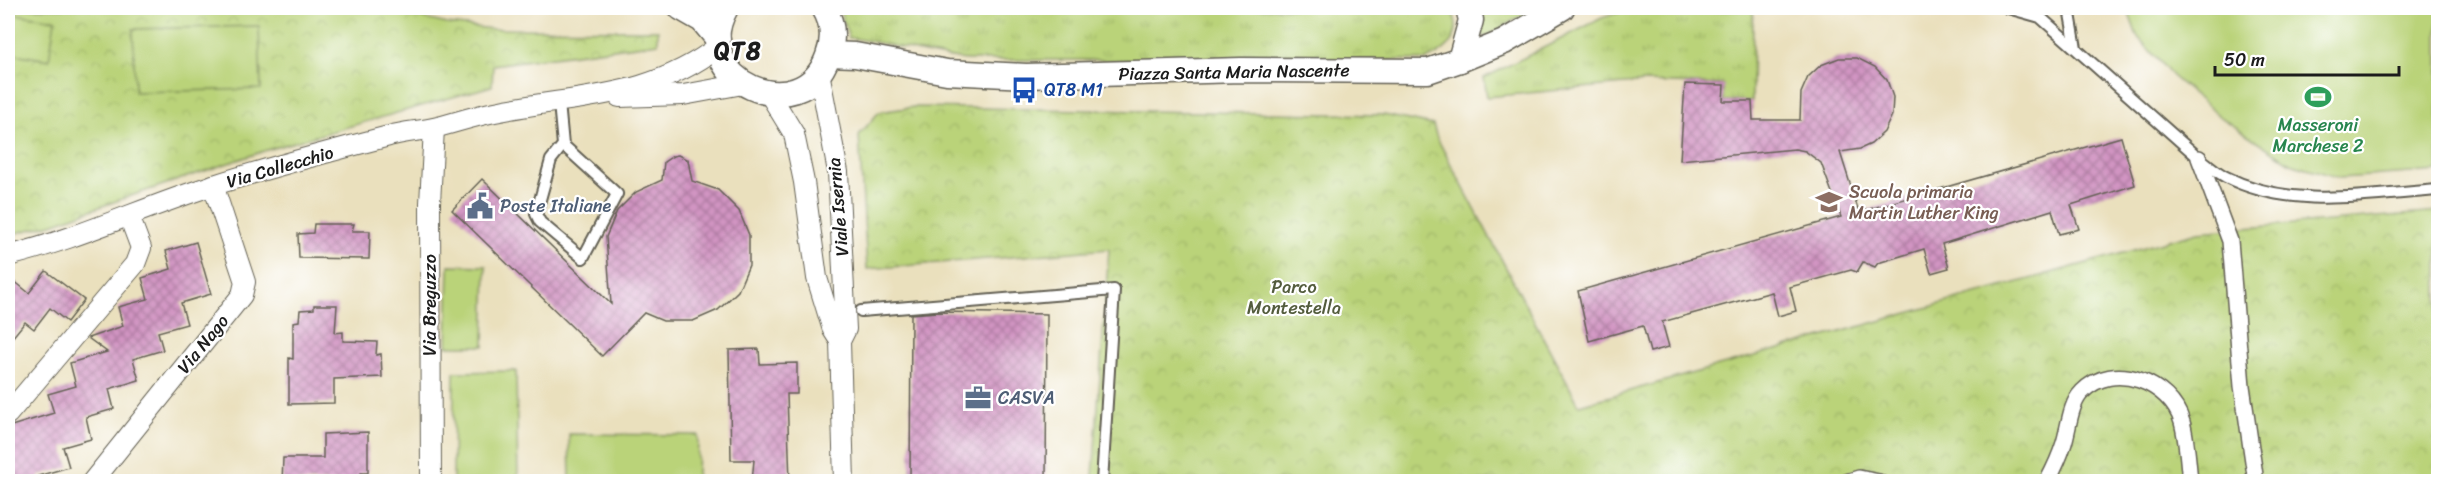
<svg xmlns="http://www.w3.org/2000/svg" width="2446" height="489" viewBox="0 0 2446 489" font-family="Sriracha,sans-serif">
<defs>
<pattern id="grass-tufts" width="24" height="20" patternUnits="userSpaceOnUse" patternTransform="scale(1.5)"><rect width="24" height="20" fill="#bad379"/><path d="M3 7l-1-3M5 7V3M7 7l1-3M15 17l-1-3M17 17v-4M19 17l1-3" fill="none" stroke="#9fb568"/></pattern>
<pattern id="park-crowns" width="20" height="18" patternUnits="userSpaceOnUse" patternTransform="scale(1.5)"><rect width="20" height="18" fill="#bad379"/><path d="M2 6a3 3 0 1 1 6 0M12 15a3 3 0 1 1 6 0" fill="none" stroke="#9fb568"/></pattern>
<pattern id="building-cross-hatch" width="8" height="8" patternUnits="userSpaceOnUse" patternTransform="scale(1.5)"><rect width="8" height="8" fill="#d194c2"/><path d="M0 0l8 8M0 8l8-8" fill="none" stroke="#a9789d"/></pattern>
</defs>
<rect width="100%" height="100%" fill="#fff"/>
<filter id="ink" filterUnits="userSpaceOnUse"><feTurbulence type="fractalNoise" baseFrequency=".0167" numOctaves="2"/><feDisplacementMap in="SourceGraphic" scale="12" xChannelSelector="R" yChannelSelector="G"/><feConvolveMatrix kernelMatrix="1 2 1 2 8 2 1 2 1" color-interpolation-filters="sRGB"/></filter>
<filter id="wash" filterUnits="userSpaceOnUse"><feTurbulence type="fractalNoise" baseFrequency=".008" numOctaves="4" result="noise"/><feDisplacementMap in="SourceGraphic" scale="24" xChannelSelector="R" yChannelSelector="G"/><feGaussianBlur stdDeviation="1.35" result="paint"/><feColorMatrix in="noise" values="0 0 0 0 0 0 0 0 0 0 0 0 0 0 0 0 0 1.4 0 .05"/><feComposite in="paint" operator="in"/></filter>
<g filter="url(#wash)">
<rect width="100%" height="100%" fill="#eae0bd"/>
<!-- grass -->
<g fill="url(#grass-tufts)" stroke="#6b784a" stroke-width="1.5">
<path d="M839,8H1450C1465,33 1450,50 1426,60H968C927,57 890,42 849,38Z"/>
<path d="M1478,8H1535L1485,37L1480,33Z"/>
<path d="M1753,10L1752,101H1723V85L1646,82L1487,97L1484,78L1602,18L1620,12Z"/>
</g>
<!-- park -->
<g fill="url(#park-crowns)" stroke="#6b784a" stroke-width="1.5">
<path d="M8,8H381L447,24L493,29L658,30V43L493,65L492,86L270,149L122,199L52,224L8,235Z"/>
<path d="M914,107L1384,115L1433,125L1437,138L1579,405L2198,232L2438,212V481H1090L1093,476L1109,249L867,269L859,135L879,112Z"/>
</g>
<!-- pitch -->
<g fill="#bad379" stroke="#6b784a" stroke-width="1.5">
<path d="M2127,8H2438V171L2340,178L2290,163L2222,118L2172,76L2137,36Z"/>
<path d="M8,13L55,20L49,60L8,53Z"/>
<path d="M259,26L261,89L135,92L133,29Z"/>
<path d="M449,265L486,266L484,346H447Z"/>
<path d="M516,371L518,481H453L454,372Z"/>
<path d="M569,434L698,435L697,481H570Z"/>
</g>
<g id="blocks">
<!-- building -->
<g fill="url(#building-cross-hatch)">
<path d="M1839,58H1857L1875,67L1887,80L1893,97L1892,115L1884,132L1871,144L1860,149L1840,152L1859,212L2121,137L2135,185L2071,205L2079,229L2059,234L2052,210L1942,244L1949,268L1931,273L1924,249L1878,263L1875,267L1863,262L1857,272L1851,270L1790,287L1796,311L1778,316L1772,292L1662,322L1669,347L1650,352L1643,326L1589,341L1578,291L1841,217L1821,163L1805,151L1795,149L1680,160L1685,84L1724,85L1723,101H1752L1753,120H1800L1801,93L1808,77L1821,65Z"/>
<path d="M678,155L688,160L692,181L718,190L739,211L749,235V265L738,291L718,310L693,321H663L644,313L602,356L452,210L482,179L611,304L606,237L617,211L636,192L662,180L664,162L673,156Z"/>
<path d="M314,224H354L352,231H370L369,259L299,258L298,234L313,233Z"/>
<path d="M196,242L211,294L181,303L187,324L158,332L163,350L133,359L139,380L109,389L114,409L86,417L91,439L63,447L69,467L38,476L40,482H8V427L54,413L48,394L76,386L70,363L107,352L88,338L123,326L118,307L148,299L142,278L171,269L166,251Z"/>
<path d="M46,271L84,300L67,322L50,308L34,329L25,322L8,343V276L29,293Z"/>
<path d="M314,305H337L335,333L343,332V341L377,342L376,355L381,354L382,377L334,379V403L289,404V358L293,359V322L299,321L300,310L314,309Z"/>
<path d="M938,312L1047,314L1046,482H910L911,314Z"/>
<path d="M759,349L760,364L797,363V394H787L790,482H752L754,460H731L729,350Z"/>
<path d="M368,432V473H361V482H282L283,458H323V434Z"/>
</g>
</g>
</g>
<g filter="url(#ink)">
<use href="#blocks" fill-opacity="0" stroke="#646154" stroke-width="1.5"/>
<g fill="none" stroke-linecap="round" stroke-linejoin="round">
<!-- service casing -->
<g stroke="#646154" stroke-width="14">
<g id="service">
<path d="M2008,8L2040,17L2199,158C2208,164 2216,172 2226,177C2291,210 2368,195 2438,190"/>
<path d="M2069,8L2076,48"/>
<path d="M559,103L563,145L617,194L583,258L540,222L536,214L551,160L563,145"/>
<path d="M861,311L1114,290L1102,482"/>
</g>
</g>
<!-- pedestrian casing -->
<g stroke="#646154" stroke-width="18">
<g id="pedestrian">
<path d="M2199,158L2230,241L2242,386L2256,482"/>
<path d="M1846,482L1859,478L1879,482"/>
<path d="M2047,482C2054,469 2060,456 2064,443C2069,427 2070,404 2082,392C2113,359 2171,383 2182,422C2187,440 2188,462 2190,482"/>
</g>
</g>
<!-- minor casing -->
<g stroke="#646154" stroke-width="22">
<g id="minor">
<path d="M819,72L838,172L846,329L840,341L844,482"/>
<path d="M769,93L794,134L804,182L817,278L833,330L840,341"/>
<path d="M619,97L683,95L743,84"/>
<path d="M8,256C78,239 144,207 214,185C271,167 331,151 389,136C403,132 419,131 434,128C454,123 474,116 495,112C575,95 650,100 719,46"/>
<path d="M8,414L135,264L141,248L129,216"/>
<path d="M92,482L242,295L245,282L213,185"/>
<path d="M431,482L430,203L434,128"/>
</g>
</g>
<!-- tertiary casing -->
<g stroke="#646154" stroke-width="27">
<g id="tertiary">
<path d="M681,8L702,20L718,39"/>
<path d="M726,8C685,81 802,131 828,56C834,40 833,23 824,8"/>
<path d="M829,54L855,55L947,72L1026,76L1241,70L1428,71L1460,60L1504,42L1562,8"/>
<path d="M1460,60L1471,20L1468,8"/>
</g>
</g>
<!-- service -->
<use href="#service" stroke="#fff" stroke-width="10"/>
<!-- pedestrian -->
<use href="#pedestrian" stroke="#fff" stroke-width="15"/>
<!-- minor -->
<use href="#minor" stroke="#fff" stroke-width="20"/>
<!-- tertiary -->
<use href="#tertiary" stroke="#fff" stroke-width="24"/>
</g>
</g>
<!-- icons -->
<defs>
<g id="bus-bare" transform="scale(2.07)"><path d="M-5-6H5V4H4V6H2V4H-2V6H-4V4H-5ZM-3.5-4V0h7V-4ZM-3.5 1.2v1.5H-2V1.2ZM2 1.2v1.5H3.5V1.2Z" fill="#1a4fb4" stroke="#fff" stroke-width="2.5" paint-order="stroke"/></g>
<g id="stadium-bare" transform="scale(2.07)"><path d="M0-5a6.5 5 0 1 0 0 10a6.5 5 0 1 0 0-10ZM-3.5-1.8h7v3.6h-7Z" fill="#2e9e5b" stroke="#fff" stroke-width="2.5" paint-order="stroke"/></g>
<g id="school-bare" transform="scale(2.07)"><path d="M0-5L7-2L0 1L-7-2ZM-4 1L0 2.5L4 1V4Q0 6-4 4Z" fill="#8d6e63" stroke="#fff" stroke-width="2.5" paint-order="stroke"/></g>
<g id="civic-bare" transform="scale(2.07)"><path d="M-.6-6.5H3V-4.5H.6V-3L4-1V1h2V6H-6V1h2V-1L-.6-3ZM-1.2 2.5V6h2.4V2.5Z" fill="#5c6f8a" stroke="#fff" stroke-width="2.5" paint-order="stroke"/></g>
<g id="office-bare" transform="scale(2.07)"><path d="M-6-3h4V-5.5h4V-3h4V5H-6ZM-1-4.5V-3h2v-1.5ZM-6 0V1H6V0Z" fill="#5c6f8a" stroke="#fff" stroke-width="2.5" paint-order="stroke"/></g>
</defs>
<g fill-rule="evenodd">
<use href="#bus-bare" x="1024" y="90"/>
<use href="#stadium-bare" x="2318" y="97"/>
<use href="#school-bare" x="1829" y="202"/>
<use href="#civic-bare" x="480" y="206"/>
<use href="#office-bare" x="978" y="398"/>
</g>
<g text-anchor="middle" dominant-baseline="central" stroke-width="4.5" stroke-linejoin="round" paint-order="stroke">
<!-- street labels -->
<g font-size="18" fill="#1c1c1c" stroke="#fff">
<text transform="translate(1234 72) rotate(-1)">Piazza Santa Maria Nascente</text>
<text transform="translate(280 167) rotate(-16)">Via Collecchio</text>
<text transform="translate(838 207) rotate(-95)">Viale Isernia</text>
<text transform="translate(430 305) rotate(-90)">Via Breguzzo</text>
<text transform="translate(203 344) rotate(-51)">Via Nago</text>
</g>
<!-- transit labels -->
<g font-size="18" fill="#164399" stroke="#fff" text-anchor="start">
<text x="1044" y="90">QT8 M1</text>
</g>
<!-- leisure labels -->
<g font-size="18" fill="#27864d" stroke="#fff">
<text x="2318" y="125">Masseroni<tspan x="2318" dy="21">Marchese 2</tspan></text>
</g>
<!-- education labels -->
<g font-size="18" fill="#785e54" stroke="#fff" text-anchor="start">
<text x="1849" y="192">Scuola primaria<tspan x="1849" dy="21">Martin Luther King</tspan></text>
</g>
<!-- service labels -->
<g font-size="18" fill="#4e5e75" stroke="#fff" text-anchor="start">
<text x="500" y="206">Poste Italiane</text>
<text x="998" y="398">CASVA</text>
</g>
<!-- park labels -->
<g font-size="18" fill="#535c3d" stroke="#fff">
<text x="1294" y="287">Parco<tspan x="1294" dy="21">Montestella</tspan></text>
</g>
<!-- district labels -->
<g font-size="24" font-weight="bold" letter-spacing="1.5" fill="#1c1c1c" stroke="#fff">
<text x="738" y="51">QT8</text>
</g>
</g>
<!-- margin -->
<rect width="2446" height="489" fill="none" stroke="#fff" stroke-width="30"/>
<!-- scale -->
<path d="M2215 66v9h184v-9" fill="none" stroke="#1c1c1c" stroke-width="3"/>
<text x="2224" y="66" font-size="18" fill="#1c1c1c" stroke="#ffffff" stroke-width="4.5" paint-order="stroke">50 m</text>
</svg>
